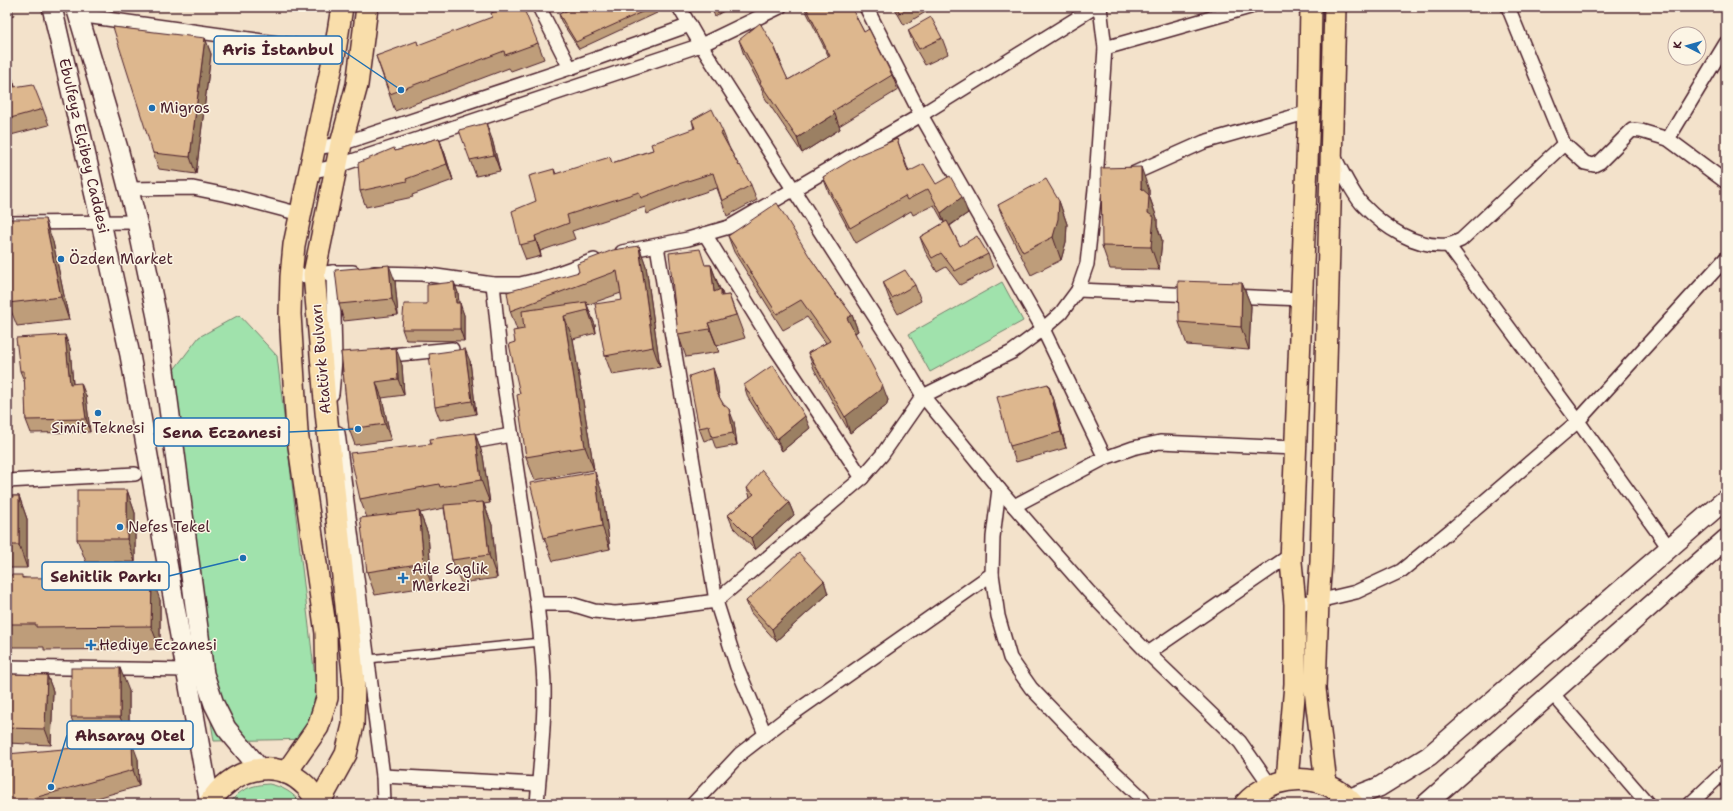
<svg xmlns="http://www.w3.org/2000/svg" width="1733" height="811" viewBox="0 0 1733 811" font-family="'Shantell Sans',sans-serif">
<rect width="100%" height="100%" fill="#f3e2cb"/>
<filter id="ink" filterUnits="userSpaceOnUse"><feTurbulence type="fractalNoise" baseFrequency=".025" numOctaves="2"/><feDisplacementMap in="SourceGraphic" scale="8" xChannelSelector="R" yChannelSelector="G"/><feConvolveMatrix kernelMatrix="1 2 1 2 8 2 1 2 1" color-interpolation-filters="sRGB"/></filter>
<g filter="url(#ink)">
<!-- green -->
<g fill="#a0e2ac" stroke="#75806c">
<path d="M1002,282L1023,321L930,372L909,334Z"/>
<path d="M239,315L277,356L318,703L314,739L214,741L162,412L166,380L199,337Z"/>
<path d="M269,784C283,787 292,792 302,804H230C238,789 253,785 269,784Z"/>
</g>
<g fill="none" stroke-linecap="round" stroke-linejoin="round">
<!-- service casing -->
<g stroke="#4a1f2b" stroke-width="10">
<path id="service" d="M368,659L541,642"/>
</g>
<!-- minor casing -->
<g stroke="#4a1f2b" stroke-width="16">
<g id="minor">
<path d="M539,7L570,68"/>
<path d="M679,7L701,45L891,342L923,396L999,489L1088,591L1148,653L1240,742L1270,785"/>
<path d="M866,7L921,115L1043,329L1105,458"/>
<path d="M1508,7L1564,144L1585,163L1594,165L1600,162L1632,130L1641,131L1668,139L1726,182"/>
<path d="M78,15L335,51"/>
<path d="M1105,48L1250,7"/>
<path d="M1668,139L1726,43"/>
<path d="M314,148L341,144L570,68L690,25"/>
<path d="M1333,154C1340,168 1353,195 1363,205C1384,227 1415,248 1447,245C1452,244 1457,242 1461,240L1564,144"/>
<path d="M309,172L337,166L701,45L780,7"/>
<path d="M1125,176L1130,175L1204,142L1309,112"/>
<path d="M128,189L193,188L232,196L300,214"/>
<path d="M7,223L137,222"/>
<path d="M705,234L774,346L862,478"/>
<path d="M1448,245L1578,421L1669,548"/>
<path d="M657,246L716,601L737,667L765,734"/>
<path d="M622,252L688,239L729,227L921,115L1095,7"/>
<path d="M374,273L422,274L493,284H520L541,279L594,260"/>
<path d="M291,277L333,272H353"/>
<path d="M493,284L502,371L537,604C540,631 543,658 544,685C545,725 540,765 537,804"/>
<path d="M1078,290L1194,295"/>
<path d="M1230,296L1303,299"/>
<path d="M381,356L452,349"/>
<path d="M332,394L335,360L333,272"/>
<path d="M338,433L383,776L384,804"/>
<path d="M461,444L511,435"/>
<path d="M7,481L135,474"/>
<path d="M1014,506L1105,458L1133,448L1160,442L1296,448"/>
<path d="M992,574L998,616L1010,658L1031,688L1086,745L1142,798L1144,804"/>
<path d="M537,604H571L594,611L615,613L649,610L716,601L862,478L882,455L923,396L1012,352L1043,329L1061,313L1078,290L1087,264L1096,180L1105,48L1100,7"/>
<path d="M1295,604L1318,601L1356,592L1401,571L1451,530L1578,421L1726,258"/>
<path d="M1148,653L1292,554"/>
<path d="M7,667L186,670"/>
<path d="M1552,693L1648,804"/>
<path d="M383,776L538,784"/>
<path d="M693,804L740,754L784,720L992,574L993,537L999,489"/>
<path d="M1690,804L1726,770"/>
</g>
</g>
<!-- secondary casing -->
<g stroke="#4a1f2b" stroke-width="22">
<g id="secondary">
<path d="M52,7L101,222L130,355L210,804"/>
<path d="M76,7L119,152L137,222L157,317L204,674L214,704L226,728L260,769"/>
<path d="M1348,799L1379,787L1429,756L1726,499"/>
<path d="M1426,804L1726,539"/>
</g>
</g>
<!-- primary casing -->
<g stroke="#4a1f2b" stroke-width="24">
<g id="primary">
<path d="M286,773L318,727L327,698L326,633L297,432L290,314L291,277L294,245L335,51L342,7"/>
<path d="M1287,780L1295,684V604L1291,562L1309,112L1311,7"/>
<path d="M1326,784L1315,689L1318,601L1321,562L1335,7"/>
<path d="M319,803L346,754L353,725L354,683L326,412L314,274L341,144L357,85L367,7"/>
<path d="M209,804C230,769 275,755 306,786C311,791 315,798 319,804"/>
<path d="M1245,804C1274,772 1324,771 1353,804"/>
</g>
</g>
<!-- service -->
<use href="#service" stroke="#fcf5e5" stroke-width="7"/>
<!-- minor -->
<use href="#minor" stroke="#fcf5e5" stroke-width="13"/>
<!-- secondary -->
<use href="#secondary" stroke="#fcf5e5" stroke-width="19"/>
<!-- primary -->
<use href="#primary" stroke="#f9deab" stroke-width="21"/>
</g>
<!-- wall -->
<g fill="#be9d7a" stroke="#4a1f2b">
<path d="M7,7H11L14,15L7,18Z"/>
<path d="M575,7H655L657,13L579,49L561,21L559,14Z"/>
<path d="M710,7H731L715,16Z"/>
<path d="M804,7H851L864,32L892,75L898,90L839,126L840,129L802,153L765,98L761,87L744,55L739,40L775,48L781,63H780L788,80L829,57Z"/>
<path d="M894,7H934L904,25Z"/>
<path d="M908,30L942,38L948,54L925,65L914,46Z"/>
<path d="M205,38L211,54L196,174L159,169L153,153Z"/>
<path d="M538,43L544,59L511,71L509,68L395,111L376,56L418,45Z"/>
<path d="M7,60L15,87L43,109L49,125L7,136Z"/>
<path d="M692,120L723,132L729,147L739,166L751,185L757,200L727,216L717,188L678,201L647,214L645,207L572,231L575,239L540,251L541,256L526,260L520,245L536,201L554,169L556,174L612,163L653,150L694,129Z"/>
<path d="M439,138L445,154L453,180L412,195L413,197L366,207L360,191L395,151Z"/>
<path d="M492,139L500,171L476,176L470,160Z"/>
<path d="M897,139L909,172L936,184L968,213L950,226L960,246L988,254L993,268L960,285L946,267L937,272L925,251L920,237L944,223L934,205L913,215L911,211L856,243L829,193L823,177Z"/>
<path d="M1149,190V195L1157,218V226L1162,240L1159,270L1110,269L1102,246Z"/>
<path d="M1059,201L1067,224L1066,242L1061,260L1031,275L1007,228L998,205Z"/>
<path d="M728,236L811,259L838,298L852,315L858,331L855,333L888,400L886,406L850,433L814,369L808,353L826,343L807,317L783,330L734,252Z"/>
<path d="M53,242L69,320L17,326L8,303Z"/>
<path d="M639,246L646,266L660,367L612,375L605,356L622,300L621,293L587,305L595,325L596,333L573,339L594,470L535,480L526,457L515,342L517,330L510,311L579,272Z"/>
<path d="M706,265H711L720,289L723,296L729,295L745,338L717,346L719,352L686,357L678,334Z"/>
<path d="M395,281L398,315L344,321L339,304Z"/>
<path d="M454,282L458,293L459,303L464,315V341L406,340L402,329L427,304Z"/>
<path d="M883,282L915,285L921,301L898,314L889,298Z"/>
<path d="M1242,283L1251,306L1249,350L1187,345L1179,322Z"/>
<path d="M70,348L73,384L86,396L90,432L31,433L26,420L25,383L20,371Z"/>
<path d="M341,352L402,365L404,395L382,398L391,440L355,445L349,429Z"/>
<path d="M470,361L476,414L440,420L435,407Z"/>
<path d="M717,380L719,397L734,422L737,445L716,449L712,438L704,441L699,428Z"/>
<path d="M1048,384L1054,400L1066,448L1016,462L1010,446Z"/>
<path d="M744,385L810,428L782,451L748,398Z"/>
<path d="M475,433L483,456L490,503L484,504L492,525L497,578L461,583L452,560L444,508L420,513L428,534L432,586L375,595L367,572V518L360,499L431,444Z"/>
<path d="M747,488L789,503L794,515L755,550L733,527L728,515L750,497Z"/>
<path d="M127,490L135,513V562H86L77,539Z"/>
<path d="M603,495L610,549L553,561L544,538Z"/>
<path d="M7,496H19L27,519V568H7Z"/>
<path d="M7,575L160,600V649L44,650V647H7Z"/>
<path d="M824,581L828,594L776,641L751,613L746,601Z"/>
<path d="M7,674L47,675L53,691L51,745L7,743Z"/>
<path d="M129,691V740H79L71,717Z"/>
<path d="M138,759L139,786L76,804H7Z"/>
</g>
<!-- shaded-wall -->
<g fill="#9b8063" stroke="#4a1f2b">
<path d="M205,38L211,54L196,174L190,157Z"/>
<path d="M775,48L781,63L779,64L774,49Z"/>
<path d="M7,60L20,103L14,87L7,63Z"/>
<path d="M835,114L840,129L802,153L797,138Z"/>
<path d="M486,123L492,139L500,171L494,155Z"/>
<path d="M439,138L445,154L453,180L447,164Z"/>
<path d="M1141,167L1149,190V196L1157,218V226L1162,240L1159,270L1151,247L1148,213L1141,188Z"/>
<path d="M962,197L968,213L946,228L941,213Z"/>
<path d="M1059,201L1067,224L1066,242L1061,260L1053,237Z"/>
<path d="M45,219L53,242L69,320L61,297Z"/>
<path d="M535,236L540,251L541,256L536,241Z"/>
<path d="M639,246L646,266L660,367L653,347Z"/>
<path d="M389,265L395,281L398,315L392,299Z"/>
<path d="M711,265L719,288L723,314L714,292Z"/>
<path d="M454,282L458,293L460,313V303L464,315V341L460,329L456,303Z"/>
<path d="M1242,283L1251,306L1249,350L1241,327Z"/>
<path d="M721,289L729,312L721,296Z"/>
<path d="M586,302L595,325L596,333L588,310Z"/>
<path d="M852,315L858,331L853,334L847,318Z"/>
<path d="M564,316L573,339L594,470L585,447Z"/>
<path d="M708,323L717,346L719,352L710,329Z"/>
<path d="M65,335L70,348L74,397L70,384Z"/>
<path d="M396,348L402,365L404,395L398,379Z"/>
<path d="M465,349L470,361L476,414L472,401Z"/>
<path d="M713,368L717,380L720,403L716,391Z"/>
<path d="M376,382L382,398L391,440L385,424Z"/>
<path d="M81,383L86,396L90,432L86,419Z"/>
<path d="M882,384L888,400L886,406L850,433L845,417Z"/>
<path d="M1048,384L1054,400L1066,448L1061,432Z"/>
<path d="M729,409L734,422L737,445L733,433Z"/>
<path d="M805,416L810,428L782,451L777,439Z"/>
<path d="M475,433L483,456L490,503L481,480Z"/>
<path d="M595,472L603,495L610,549L602,526Z"/>
<path d="M127,490L135,513V562L127,539Z"/>
<path d="M19,496L27,519V568L19,545Z"/>
<path d="M483,502L492,525L497,578L489,555Z"/>
<path d="M789,503L794,515L755,550L751,538Z"/>
<path d="M419,511L428,534L432,586L424,563Z"/>
<path d="M152,577L160,600V649L151,626Z"/>
<path d="M824,581L828,594L776,641L772,629Z"/>
<path d="M120,668L129,691V740L120,717Z"/>
<path d="M47,675L53,691L51,745L45,729Z"/>
<path d="M132,743L138,759L139,786L133,770Z"/>
</g>
<!-- building -->
<g fill="#ddb78e" stroke="#4a1f2b">
<path d="M506,7H523L538,43L505,55L504,51L390,94L376,56L417,41L418,45L492,17L491,13Z"/>
<path d="M575,7H653L576,42L559,14Z"/>
<path d="M806,7H851L864,32L869,29L892,75L833,111L835,114L797,138L760,83L761,82L739,40L760,23L775,48L774,49L788,80L830,56Z"/>
<path d="M896,7H909L900,13Z"/>
<path d="M931,17L942,38L919,49L908,30Z"/>
<path d="M113,27L205,38L190,157L153,153Z"/>
<path d="M7,63L14,87L33,84L43,109L7,119Z"/>
<path d="M712,109L723,132L721,133L739,166L740,165L751,185L722,201L713,173L672,186L641,198L639,192L567,215L569,223L535,236L536,241L520,245L512,211L536,201L529,176L554,169L555,174L610,157L612,163L653,150L651,144L695,128L692,120Z"/>
<path d="M486,123L494,155L470,160L459,130Z"/>
<path d="M439,138L447,164L406,179L407,181L360,191L358,163L394,148L395,151Z"/>
<path d="M897,139L908,172L924,164L936,184L950,176L962,197L941,213L928,189L907,200L905,196L850,228L823,177L861,154Z"/>
<path d="M1141,167V188L1149,195L1148,213L1154,217L1151,247L1102,246L1101,168Z"/>
<path d="M1046,179L1059,201L1058,219L1053,237L1023,252L998,205Z"/>
<path d="M777,203L811,259L838,298L839,297L852,315L847,318L882,384L880,390L845,417L808,353L830,341L801,300L777,314L728,236Z"/>
<path d="M7,219H45L61,297L8,303L7,292Z"/>
<path d="M947,221L960,246L977,236L988,254L955,271L941,253L932,258L920,237Z"/>
<path d="M639,246L653,347L605,356L595,304L622,300L617,271L510,311L507,292L579,272L577,264L613,250Z"/>
<path d="M700,249L705,265H711L714,292L721,289V296L729,295L736,315L708,323L710,329L678,334L669,253Z"/>
<path d="M389,265L392,299L339,304L335,270Z"/>
<path d="M905,270L915,285L892,298L883,282Z"/>
<path d="M1178,281L1242,283L1241,327L1179,322Z"/>
<path d="M454,282L456,303H460V329H402L404,304H427V285Z"/>
<path d="M586,302L588,310L564,316L585,447L526,457L517,395L520,394L509,344L515,342L513,331L524,329L522,311Z"/>
<path d="M65,335L70,384L81,383L86,419L26,420L24,371H20L16,338Z"/>
<path d="M396,348L398,379L376,382L385,424L349,429L341,352Z"/>
<path d="M465,349L472,401L435,407L429,354Z"/>
<path d="M773,365L805,416L777,439L744,385Z"/>
<path d="M713,368L716,391L723,404L729,409L733,433L712,437L709,426L699,428L689,376Z"/>
<path d="M1048,384L1061,432L1010,446L997,397Z"/>
<path d="M475,433L481,480L440,487L439,484L360,499L350,453L431,444L430,439Z"/>
<path d="M762,470L789,503L751,538L728,515L754,494L747,488Z"/>
<path d="M595,472L602,526L544,538L530,483Z"/>
<rect x="77" y="490" width="50" height="49"/>
<rect x="7" y="496" width="12" height="49"/>
<path d="M483,502L489,555L452,560L444,505Z"/>
<path d="M419,511L424,563L367,572L360,518Z"/>
<path d="M799,553L824,581L772,629L746,601Z"/>
<path d="M7,575H22V578L152,577L151,626L36,627V624H7Z"/>
<rect x="71" y="668" width="49" height="49"/>
<path d="M7,674L47,675L45,729L7,728Z"/>
<path d="M132,743L133,770L13,804H7V754Z"/>
</g>
</g>
<!-- markers -->
<g fill="#1f6fb2" stroke="#fcf5e5" stroke-width="1.5">
<circle cx="152" cy="108" r="4"/>
<circle cx="61" cy="259" r="4"/>
<circle cx="98" cy="413" r="4"/>
<circle cx="120" cy="527" r="4"/>
<path d="M401 572h4v4h4v4h-4v4h-4v-4h-4v-4h4z"/>
<path d="M89 639h4v4h4v4h-4v4h-4v-4h-4v-4h4z"/>
</g>
<g text-anchor="middle" dominant-baseline="central" stroke-width="3" stroke-linejoin="round" paint-order="stroke">
<!-- poi labels -->
<g font-size="15" fill="#4a1f2b" stroke="#fcf5e5" text-anchor="start">
<text x="160" y="108">Migros</text>
<text x="69" y="259">Özden Market</text>
<text x="98" y="428" text-anchor="middle">Simit Teknesi</text>
<text x="128" y="527">Nefes Tekel</text>
<text x="412" y="569">Aile Saglik<tspan x="412" dy="17">Merkezi</tspan></text>
<text x="99" y="645">Hediye Eczanesi</text>
</g>
<!-- street labels -->
<g font-size="15" fill="#4a1f2b" stroke="#fcf5e5">
<text transform="translate(84 146) rotate(77)">Ebulfeyz Elçibey Caddesi</text>
<text transform="translate(321 359) rotate(-95)">Atatürk Bulvarı</text>
</g>
</g>
<!-- callouts -->
<path fill="none" stroke="#1f6fb2" stroke-width="1.5" d="M401 90L342 50M358 429L289 432M243 558L169 576M51 787L67 735"/>
<g fill="#1f6fb2" stroke="#fcf5e5" stroke-width="1.5">
<circle cx="401" cy="90" r="4"/>
<circle cx="358" cy="429" r="4"/>
<circle cx="243" cy="558" r="4"/>
<circle cx="51" cy="787" r="4"/>
</g>
<g fill="#fcf5e5" stroke="#1f6fb2" stroke-width="1.5">
<rect x="214" y="36" width="128" height="28" rx="4"/>
<rect x="154" y="418" width="135" height="28" rx="4"/>
<rect x="42" y="562" width="127" height="28" rx="4"/>
<rect x="67" y="721" width="126" height="28" rx="4"/>
</g>
<g font-size="16" text-anchor="middle" font-weight="bold" fill="#4a1f2b">
<text x="278" y="55">Aris İstanbul</text>
<text x="222" y="438">Sena Eczanesi</text>
<text x="106" y="582">Sehitlik Parkı</text>
<text x="130" y="741">Ahsaray Otel</text>
</g>
<!-- margin -->
<rect width="1733" height="811" fill="none" stroke="#fcf5e5" stroke-width="24"/>
<rect x="12" y="12" width="1709" height="787" fill="none" stroke="#4a1f2b" stroke-width="1.5" filter="url(#ink)"/>
<!-- north arrow -->
<g transform="translate(1687 46) rotate(276)"><circle r="19" fill="#fcf5e5" stroke="#b59f9b"/>
<path d="M0-3L7 15L0 10L-7 15Z" fill="#1f6fb2"/>
<text y="-6" font-size="11" font-weight="bold" text-anchor="middle" fill="#4a1f2b">K</text>
</g>
</svg>
